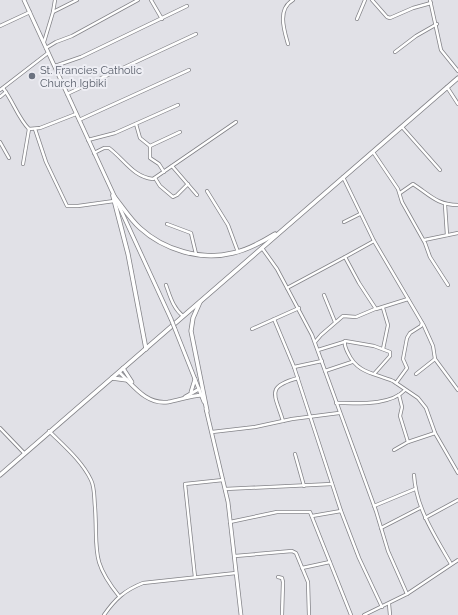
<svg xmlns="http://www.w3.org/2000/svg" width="458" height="615" viewBox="0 0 458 615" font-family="Raleway,sans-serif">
<rect width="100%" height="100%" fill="#e1e1e7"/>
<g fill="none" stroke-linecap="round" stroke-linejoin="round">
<!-- minor casing -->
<g stroke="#838388" stroke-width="4">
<g id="minor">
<path d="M151,0L162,19"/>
<path d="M372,0L387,17L390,18L413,8L431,3"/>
<path d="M430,0L441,50L458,71"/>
<path d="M53,12L77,0"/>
<path d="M357,19L365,0"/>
<path d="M0,26L30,12"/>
<path d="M44,42L53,12L55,0"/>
<path d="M288,44C284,30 277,9 293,0"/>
<path d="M46,48L56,42L72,36L138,0"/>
<path d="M395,52L416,36L437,24"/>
<path d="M55,66L81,57L187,6"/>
<path d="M447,87L458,104"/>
<path d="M3,88C13,101 18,118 29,129L40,128L76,114"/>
<path d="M0,90L48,53"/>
<path d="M67,94L196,34"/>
<path d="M0,97L6,92"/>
<path d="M79,120L189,70"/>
<path d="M136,124L140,138L150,146L180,132"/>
<path d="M402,127L440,170"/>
<path d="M35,129L46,162L67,206H78L114,201"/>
<path d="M88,140L115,133L178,105"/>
<path d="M0,142L9,158"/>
<path d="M150,146V158L159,164L164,172"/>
<path d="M373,152L398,189L402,202L425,243L430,257L448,285"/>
<path d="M94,153L104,148H109C124,159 133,177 153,179L236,122"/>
<path d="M23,164L29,129"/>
<path d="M172,166L197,195"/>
<path d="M343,177L374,241L424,326L433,346L435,359L458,390"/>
<path d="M155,178L160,186L173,197L177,195L188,184"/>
<path d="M207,191L228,225L238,252"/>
<path d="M400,193L413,184C430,195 437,205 458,205"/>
<path d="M445,205L447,235"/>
<path d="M344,222L360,214"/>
<path d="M167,224L191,233L196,254"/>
<path d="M424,240L458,233"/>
<path d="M374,241L345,257L359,283L376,309L408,299"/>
<path d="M262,248L277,269L312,335L376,511L388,551L407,594"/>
<path d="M166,285C170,296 173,308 183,316"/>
<path d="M287,288L345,257"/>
<path d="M324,295L335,322"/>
<path d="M383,308L388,325L383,349"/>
<path d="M274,319L294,367L341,511L359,558L382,607"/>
<path d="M252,329L299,308"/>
<path d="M315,342L321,335L343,316L356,317L375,309"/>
<path d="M318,350L344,342"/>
<path d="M294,367L322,361"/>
<path d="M325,371L352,362"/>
<path d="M374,374L390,356V352L374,346L345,341C344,344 346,349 348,353C357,373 374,373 393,381L418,398L426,408L435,433L458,473"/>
<path d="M416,374L435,359"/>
<path d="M396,383L407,368L403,359L407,338L410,333L421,326L422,323"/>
<path d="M399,395L402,407L400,416L408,442"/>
<path d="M336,403C357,403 390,406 405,390"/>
<path d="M283,421C275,394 265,387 298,378"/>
<path d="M0,428L24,453"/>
<path d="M49,431C64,446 82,461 91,480C95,488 94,499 95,507C98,550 90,560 119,596"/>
<path d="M212,432L255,427L292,419L339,413"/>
<path d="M394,450L408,442L435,433"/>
<path d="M295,454L304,486"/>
<path d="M414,475C416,508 435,536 451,564"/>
<path d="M225,489L332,484"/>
<path d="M374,506L415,489"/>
<path d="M312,516L341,511"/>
<path d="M425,518L458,500"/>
<path d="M230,522L277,512H310L351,615"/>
<path d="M381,528L420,508"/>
<path d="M235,556L292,551L296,553L308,582L309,615"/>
<path d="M302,568L330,562"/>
<path d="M195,577L185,484L223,480"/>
<path d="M278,577L282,578L283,582L282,615"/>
<path d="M389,604L390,615"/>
<path d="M104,615C115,599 125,590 143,583L236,573"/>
<path d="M364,615L407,594L458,560"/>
</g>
</g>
<!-- tertiary casing -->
<g stroke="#838388" stroke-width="4.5">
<g id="tertiary">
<path d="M24,0L171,319"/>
<path d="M175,329L204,402"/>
<path d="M123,368L132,382"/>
<path d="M119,372C133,385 146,405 168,402C179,400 190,396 202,395"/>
<path d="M191,392L195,379"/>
<path d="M185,397L199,389"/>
<path d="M206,409L228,502L241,615"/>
</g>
</g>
<!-- secondary casing -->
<g stroke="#838388" stroke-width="5">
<g id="secondary">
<path d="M113,195C122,206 130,219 140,228C164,250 201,261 233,253C248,250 262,242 275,234"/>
<path d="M113,196L128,254L146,349"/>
<path d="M200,302L193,318L191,331L207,411"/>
<path d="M112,378L127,380"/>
<path d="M0,475L458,78"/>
</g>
</g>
<!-- minor -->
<use href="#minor" stroke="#fff" stroke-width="2.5"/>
<!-- tertiary -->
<use href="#tertiary" stroke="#fff" stroke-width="3"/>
<!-- secondary -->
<use href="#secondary" stroke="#fff" stroke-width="3.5"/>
<!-- tertiary-bridge casing -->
<g stroke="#838388" stroke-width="4.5" stroke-linecap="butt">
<path id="tertiary-bridge" d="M171,319L175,329"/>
</g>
<!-- tertiary-bridge -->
<use href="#tertiary-bridge" stroke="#fff" stroke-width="3"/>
</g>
<!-- markers -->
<circle fill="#6b7280" stroke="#eeeef4" stroke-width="1.5" cx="32" cy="76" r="4"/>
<g text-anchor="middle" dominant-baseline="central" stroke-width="4" stroke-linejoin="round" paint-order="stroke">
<!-- worship labels -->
<g font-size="11" fill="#5b616d" stroke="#eeeef4" text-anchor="start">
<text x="40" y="70">St. Francies Catholic<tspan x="40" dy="13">Church Igbiki</tspan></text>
</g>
</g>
</svg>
